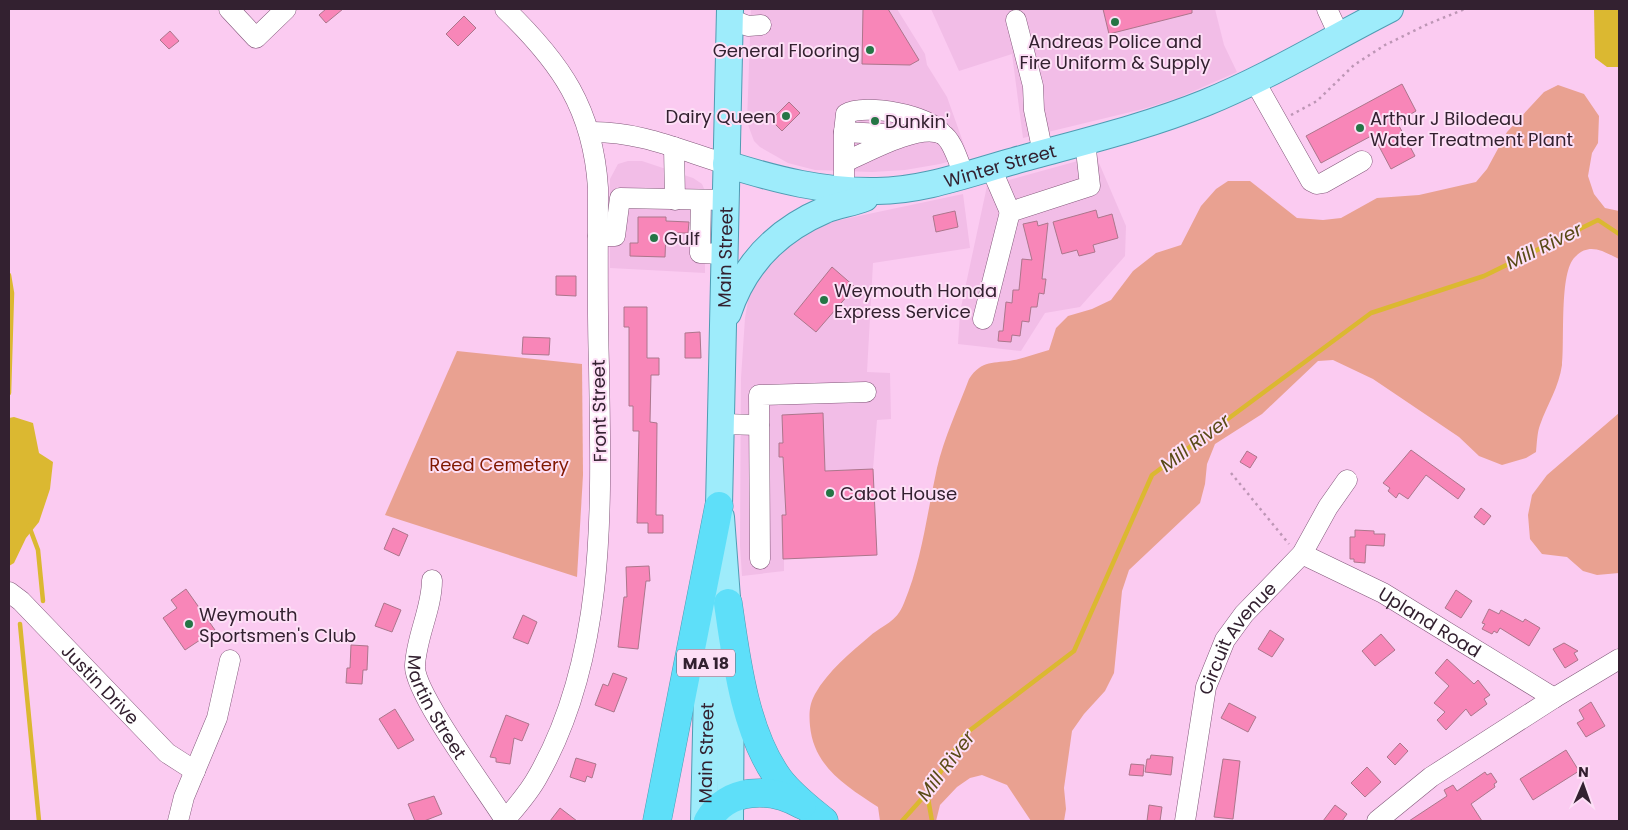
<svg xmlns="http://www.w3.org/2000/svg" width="1628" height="830" viewBox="0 0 1628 830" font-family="Poppins,sans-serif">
<rect width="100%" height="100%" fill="#fbcbf1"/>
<!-- built -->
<g fill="#f2bde7">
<path d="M751,9H897L925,54L927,65L947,97L968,156L940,164L905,170L872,172L815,170L788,163L760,147L754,141L747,122Z"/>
<path d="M931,9H1215L1224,45L1237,72L1178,98L1143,109L1023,138L1012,54L959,71Z"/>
<path d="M1096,156L1126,226L1125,256L1080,307L1045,313L1021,351L958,344L960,312L987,186Z"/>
<path d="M628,161H642L693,178L702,184L705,191V273L610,268V179L618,164Z"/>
<path d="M963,194L970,248L873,263L867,372L890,373L891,419L877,420L873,469L877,555L784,559V571L742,576L740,546L741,378L745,318L749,295L757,277L783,247L821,224Z"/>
</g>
<!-- green -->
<g fill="#e9a191">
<path d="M1558,85L1584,94L1599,116L1598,143L1592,153L1588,176L1594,194L1605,208L1619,211V259C1603,251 1589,242 1575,257C1559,272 1565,341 1562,365C1559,387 1547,405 1540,425C1537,433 1537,443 1536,452L1526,458L1502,465L1479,456L1459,437L1373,379L1333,360L1318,361L1262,414L1215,444L1207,464L1205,484L1200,503L1129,570L1122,591L1114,673L1105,691L1084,714L1072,731L1064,788L1066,809L1064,821H1031L1007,785L982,775L970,778L957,787L940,805L936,821H880L878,807C846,786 814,767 810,726C809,714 809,705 815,694C828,671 850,653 870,636C884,624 896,623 904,603C922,560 927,513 937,468C944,438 958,408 969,379C982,359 994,364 1014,360C1026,358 1037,353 1049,350L1056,328L1068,316L1092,309L1111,300L1133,271L1156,253L1181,245L1201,206L1216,189L1228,181H1250L1297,218L1323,220L1341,218L1377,198L1419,195L1476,182L1487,169L1507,132L1544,92Z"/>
<path d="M457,351L582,364L583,475L577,577L385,515Z"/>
<path d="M1619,413V573L1597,575L1583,571L1567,557L1542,554L1530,539L1528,515L1532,495L1547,475Z"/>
</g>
<!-- water -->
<g fill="#dbb831">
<path d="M1594,9H1619V67H1607L1595,58Z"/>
<path d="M14,417L33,423L39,453L53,462L50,489L39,522L26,538L14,563L9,566V418Z"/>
</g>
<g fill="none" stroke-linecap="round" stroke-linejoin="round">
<!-- stream -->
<g stroke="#dbb831" stroke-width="4.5">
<path d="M9,275L12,293L9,393"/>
<path d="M29,526L38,550L43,601"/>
<path d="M20,624L39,821"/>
<path d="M927,793L932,821"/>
<path d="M902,821L927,793L965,734L1074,651L1152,475L1371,313L1484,276L1598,220L1619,234"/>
</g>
</g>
<!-- building -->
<g fill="#f886b8" stroke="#ac768c">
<path d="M326,9H343L326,23L319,15Z"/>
<path d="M863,9H888L919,60L910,65L862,64Z"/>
<path d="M1103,9H1192V13L1109,34Z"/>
<path d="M464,16L476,28L458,46L446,34Z"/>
<path d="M170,31L179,41L169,49L160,40Z"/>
<path d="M1402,84L1416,111L1397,122L1415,156L1391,169L1373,135L1321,163L1306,136Z"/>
<path d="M789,102L800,113L782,131L771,120Z"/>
<path d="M1096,210L1098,218L1112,214L1118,238L1093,245L1095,252L1079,256L1077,250L1062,254L1053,222Z"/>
<path d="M955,211L958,227L936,232L933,216Z"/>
<path d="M638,217H666V221L689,222L688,233H666L665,257L630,256V243H638Z"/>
<path d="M1037,221L1038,226L1048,223L1042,279H1046L1044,294L1039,293L1037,307H1031L1029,322L1022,321L1020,336L1012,335L1011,342L998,341L999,331H1003L1006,302L1012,303L1013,290H1019L1022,259L1032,260L1023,224Z"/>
<path d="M832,267L855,287L816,332L794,314Z"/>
<path d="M556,276H576V296L556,295Z"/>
<path d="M624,307H647V358H659V375H651L650,422L657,423L656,515H663V533H648V523H637L639,431H633V406H629V327H624Z"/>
<path d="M700,332L701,358H685V333Z"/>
<path d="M523,337L550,338L549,355L522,354Z"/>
<path d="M823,413L825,471L873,469L877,555L783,559L782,515H786L783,457H779V443H783L782,415Z"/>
<path d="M1411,450L1465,489L1458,499L1426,475L1408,499L1399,493L1396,498L1388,491L1390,488L1383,483Z"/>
<path d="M1247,451L1257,457L1250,468L1240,462Z"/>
<path d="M1481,508L1491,516L1484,525L1474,517Z"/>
<path d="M393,528L408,535L399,556L384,549Z"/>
<path d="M1355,530L1374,531V534H1385L1384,546L1366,545L1365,563L1354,562V559H1350V537H1355Z"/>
<path d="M649,566L650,581H646L638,649L618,647L624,597H627L626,567Z"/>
<path d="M186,589L215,630L185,650L163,618L177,608L171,600Z"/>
<path d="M1456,590L1472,601L1461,618L1445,608Z"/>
<path d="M384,603L401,610L392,632L375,626Z"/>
<path d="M1489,609L1499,614L1501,610L1523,622L1525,619L1540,628L1529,646L1500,628L1497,633L1494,631L1492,634L1482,629L1485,624L1482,623Z"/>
<path d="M523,615L537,622L528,644L513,638Z"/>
<path d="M1270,630L1284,639L1272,657L1258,649Z"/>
<path d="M1381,634L1395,650L1375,666L1362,651Z"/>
<path d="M1564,643L1578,651L1574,653L1578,660L1565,668L1553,649Z"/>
<path d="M351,645L368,646L367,670H363L362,684L346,683L347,668H350Z"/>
<path d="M1447,659L1474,684L1478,680L1490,695L1484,699L1487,704L1471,716L1466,709L1446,730L1437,720L1445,712L1434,703L1449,686L1435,673Z"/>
<path d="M613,673L627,678L614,712L595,705L603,684L608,686Z"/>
<path d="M1591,702L1605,726L1586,737L1577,723L1584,719L1579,710Z"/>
<path d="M1229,703L1256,717L1248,732L1221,718Z"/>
<path d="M395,709L414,740L398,749L379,719Z"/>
<path d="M506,715L529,724L522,741L514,738L510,764L496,762V758L490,757Z"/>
<path d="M1400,743L1408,751L1395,765L1387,757Z"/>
<path d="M1566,750L1579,771L1533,800L1520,779Z"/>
<path d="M1151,755L1173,757L1171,775L1145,772L1147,759H1150Z"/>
<path d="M576,758L596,764L592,778L587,776L585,782L570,777Z"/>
<path d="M1223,759L1240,761L1233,819L1214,817Z"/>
<path d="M1131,764L1144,765L1143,776L1129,775Z"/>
<path d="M1367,767L1381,782L1365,797L1351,783Z"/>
<path d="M1485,772L1487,775L1491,773L1497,782L1494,784L1495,787L1471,804L1482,821H1409L1447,796L1444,790L1453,785L1457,791Z"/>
<path d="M434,796L442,814L424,821H415L408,804Z"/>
<path d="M1149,805L1162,807L1160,821H1147Z"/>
<path d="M1335,805L1347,814L1342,821H1323Z"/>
<path d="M560,808L577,821H550Z"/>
</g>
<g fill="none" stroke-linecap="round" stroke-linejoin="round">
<!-- minor casing -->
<g stroke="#82587a" stroke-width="21">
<g id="minor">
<path d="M229,9L256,38L286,9"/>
<path d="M1327,9L1339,35"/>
<path d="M730,19L748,26L761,25"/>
<path d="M1016,20L1033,86L1034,110L1043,153"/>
<path d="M1254,80L1311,181L1317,184L1323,183L1362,161"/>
<path d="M590,132C639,131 680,150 726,164"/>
<path d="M844,132L902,135"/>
<path d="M674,147L675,200"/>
<path d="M845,162C867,152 919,123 942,134C953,140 959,164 964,175"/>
<path d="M991,168L1010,212"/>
<path d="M844,191V132L846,114C864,103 932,115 942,134"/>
<path d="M701,200L700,253L724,254"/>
<path d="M598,236H615L620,198L725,200"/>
<path d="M983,319L1010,212L1090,186L1085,141"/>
<path d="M721,424L759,425"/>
<path id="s1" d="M1302,554L1383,593L1554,698"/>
<path d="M760,559L759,395L866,392"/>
<path id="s2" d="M432,580C432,609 416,637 415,666C414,693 487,791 505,820"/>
<path id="s3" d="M9,592L21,601L167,753L195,771"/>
<path d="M178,821L184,797L217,718L230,660"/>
<path d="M504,821C516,807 529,793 538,776C608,653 601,502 599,366C597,307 598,248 598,188C593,109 561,63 505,9"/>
<path id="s4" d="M1185,821L1206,687L1225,640L1244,614L1302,554L1328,507L1347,480"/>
<path d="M1377,821L1431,777L1554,698L1619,659"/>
</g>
</g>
<!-- major casing -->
<g stroke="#4f9cb3" stroke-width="28">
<g id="major">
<path id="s5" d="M726,164C777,180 824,192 877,191C923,191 970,173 1014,161C1078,143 1143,128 1205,103C1269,77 1329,40 1390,9"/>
<path d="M728,313C744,264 778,230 825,210C838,205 852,203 865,198"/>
<path d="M721,517L729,625"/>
<path id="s6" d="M716,528L719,506L730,9"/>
<path id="s7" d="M704,821L709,602"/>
<path d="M730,821L731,664"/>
</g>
</g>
<!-- highway casing -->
<g stroke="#4f9cb3" stroke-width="29">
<g id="highway">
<path d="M728,603C736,659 745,733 779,779C791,795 808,808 824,821"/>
<path d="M657,821L719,506"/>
<path d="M708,821C727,787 771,787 802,805"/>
</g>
</g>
<!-- path -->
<g stroke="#bd96b5" stroke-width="2.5" stroke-dasharray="2.5 4" stroke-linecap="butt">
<path d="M1291,115L1317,101L1354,65L1385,45L1428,24L1465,9"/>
<path d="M1231,473L1289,544"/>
</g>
<!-- minor -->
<use href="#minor" stroke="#fff" stroke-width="20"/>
<!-- major -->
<use href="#major" stroke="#9eecfb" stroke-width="26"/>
<!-- highway -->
<use href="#highway" stroke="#5edff9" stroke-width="28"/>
</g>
<!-- markers -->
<g fill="#257545" stroke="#fddff6" stroke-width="2">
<circle cx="1115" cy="22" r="5"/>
<circle cx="870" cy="50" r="5"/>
<circle cx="786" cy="116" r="5"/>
<circle cx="875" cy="121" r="5"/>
<circle cx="1360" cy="128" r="5"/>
<circle cx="654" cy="238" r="5"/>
<circle cx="824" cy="300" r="5"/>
<circle cx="830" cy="493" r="5"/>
<circle cx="189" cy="624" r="5"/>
</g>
<g text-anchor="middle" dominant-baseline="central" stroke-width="4" stroke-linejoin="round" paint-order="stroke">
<!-- shield labels -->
<rect fill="#fddff6" stroke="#705a6b" stroke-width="1" x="677" y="649.5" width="58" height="27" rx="4"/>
<g font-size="16" font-weight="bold" fill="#332130">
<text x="706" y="663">MA 18</text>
</g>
<!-- poi labels -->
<g font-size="18" fill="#332130" stroke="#fddff6" text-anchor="start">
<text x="1115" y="41" text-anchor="middle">Andreas Police and<tspan x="1115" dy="21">Fire Uniform &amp; Supply</tspan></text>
<text x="860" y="50" text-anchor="end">General Flooring</text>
<text x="776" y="116" text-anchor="end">Dairy Queen</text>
<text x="1370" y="118">Arthur J Bilodeau<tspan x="1370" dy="21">Water Treatment Plant</tspan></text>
<text x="885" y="121">Dunkin'</text>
<text x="664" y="238">Gulf</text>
<text x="834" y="290">Weymouth Honda<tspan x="834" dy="21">Express Service</tspan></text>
<text x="840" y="493">Cabot House</text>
<text x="199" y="614">Weymouth<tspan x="199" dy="21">Sportsmen's Club</tspan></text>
</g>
<!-- street labels -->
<g font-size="18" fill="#332130" stroke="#fddff6">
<text stroke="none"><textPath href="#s5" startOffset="280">Winter Street</textPath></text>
<text stroke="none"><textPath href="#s6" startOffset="271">Main Street</textPath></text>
<text transform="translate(599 411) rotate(-91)">Front Street</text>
<text stroke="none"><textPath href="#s1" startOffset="145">Upland Road</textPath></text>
<text stroke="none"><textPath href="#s4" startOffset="194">Circuit Avenue</textPath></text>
<text stroke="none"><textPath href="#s3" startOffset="130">Justin Drive</textPath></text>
<text stroke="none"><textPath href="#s2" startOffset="134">Martin Street</textPath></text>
<text stroke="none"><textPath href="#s7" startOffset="68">Main Street</textPath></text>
</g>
<!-- park labels -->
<g font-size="18" fill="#801800" stroke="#fddff6">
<text x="499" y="464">Reed Cemetery</text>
</g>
<!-- water labels -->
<g font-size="19" font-style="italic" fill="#594a17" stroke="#fddff6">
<text transform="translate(1544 246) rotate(-26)">Mill River</text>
<text transform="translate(1195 443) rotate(-37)">Mill River</text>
<text transform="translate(946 766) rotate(-53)">Mill River</text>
</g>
</g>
<!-- border -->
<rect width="1628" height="830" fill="none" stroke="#332130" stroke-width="20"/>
<!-- north arrow -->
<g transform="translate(1583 785) rotate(2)" stroke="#fddff6" stroke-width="4" paint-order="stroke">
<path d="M0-4L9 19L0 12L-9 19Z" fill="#332130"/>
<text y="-8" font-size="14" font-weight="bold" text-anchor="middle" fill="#332130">N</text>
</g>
</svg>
